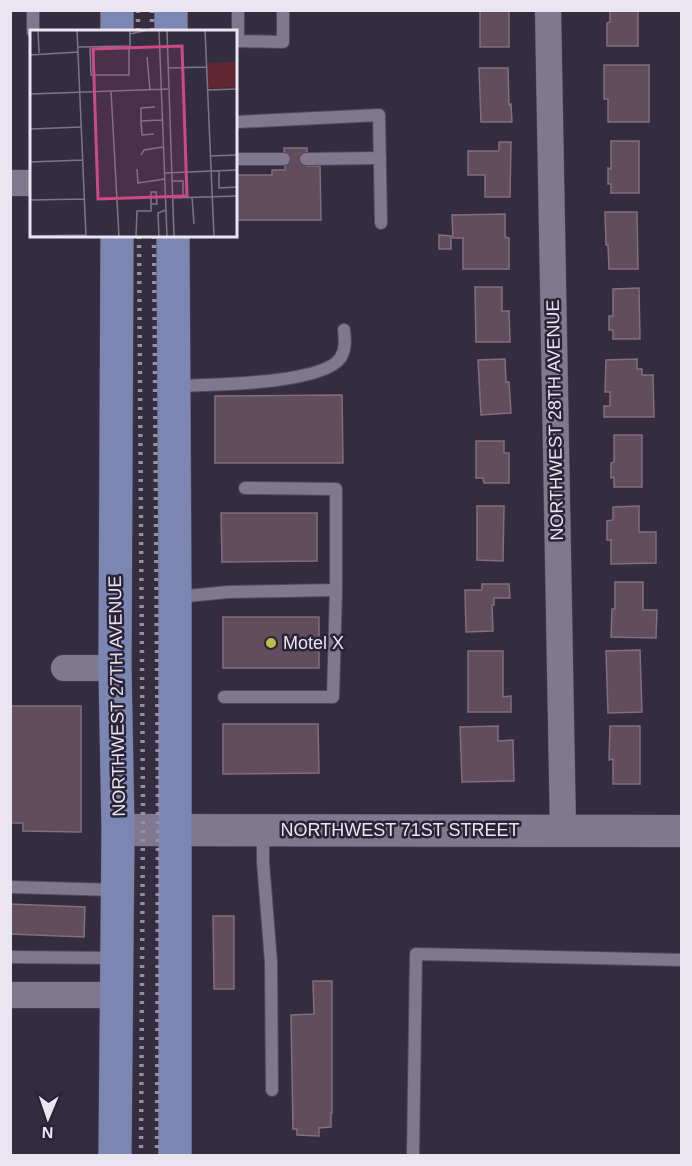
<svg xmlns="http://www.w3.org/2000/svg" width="692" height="1166" viewBox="0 0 692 1166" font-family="Arial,sans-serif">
<rect width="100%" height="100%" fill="#342d40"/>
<!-- building -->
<g fill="#614d5c" stroke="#836e7e" stroke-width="1.5">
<rect x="480" y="10" width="29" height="37"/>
<path d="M610,10H638V46H607V23L610,22Z"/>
<path d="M604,65H649V122H608V99H604Z"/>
<path d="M479,68H508L509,105L511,104L512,122H481Z"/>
<path d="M611,141H639V193H611V184H608V168L611,169Z"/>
<path d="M499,142H511L510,197H485V175H468V151H499Z"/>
<path d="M284,148H307V166H320L321,220H236V175H272V170H285Z"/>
<path d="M605,212H637L638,269H609L608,245H606Z"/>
<path d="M505,214V237L509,238V269H463V238H453L452,215Z"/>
<path d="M439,235L451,236V249H439Z"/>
<path d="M475,287H502V311H509L510,342H476Z"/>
<path d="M639,288L640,339H613V330H609V316H613V289Z"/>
<path d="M505,359L506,382H509L511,413L481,415L478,360Z"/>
<path d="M637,359V369H642V375H653L654,417H604V406H610V392H605L606,360Z"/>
<path d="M342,395L343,463H215V396Z"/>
<path d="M614,435H642V487H614V477L611,478V463L614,462Z"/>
<path d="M476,441H504V453H509V483H484L483,478H476Z"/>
<path d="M477,506H504L503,561L477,560Z"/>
<path d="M639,506V532H656V563L611,564V540H607V521L613,520V507Z"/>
<path d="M221,513H317V561L222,562Z"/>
<path d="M615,582H643V610H657L656,638L611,637L612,609H615Z"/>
<path d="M482,584H509L510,598H494V605H492L493,631L466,632L465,590H482Z"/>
<rect x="223" y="617" width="96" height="51"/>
<path d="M640,650L642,712L608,713L606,651Z"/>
<path d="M468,651H503V697L511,696V712H468Z"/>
<path d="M10,706H81V832L23,831V823H10Z"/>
<path d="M223,724H318L319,773L223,774Z"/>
<path d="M498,726V741L513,740L514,781L462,782L460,727Z"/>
<path d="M610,726H640V784H613V759L609,760Z"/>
<path d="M10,904L85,907L84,937L10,934Z"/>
<path d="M213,916H234V989H214Z"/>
<path d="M313,981H332V1113H331V1127L319,1128V1136L297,1135V1129H293L291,1015L314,1014Z"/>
</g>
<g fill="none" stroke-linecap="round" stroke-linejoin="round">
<!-- service casing -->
<g stroke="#514b5b" stroke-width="14">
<g id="service">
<path d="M238,10V41L283,42V10"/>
<path d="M33,32V10"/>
<path d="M236,122L379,115L381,223"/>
<path d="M236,159H284"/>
<path d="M306,159L380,158"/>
<path d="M175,386C206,385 324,385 341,357C346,348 345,340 344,330"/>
<path d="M177,597L228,592L336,590V489L245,488"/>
<path d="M224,697H333L336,590"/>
<path d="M263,831V862L271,962L272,1090"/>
<path d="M10,887L117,890"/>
<path d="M10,957L116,958"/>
<path d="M413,1156L416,954L682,960"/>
</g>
</g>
<!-- minor casing -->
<g stroke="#514b5b" stroke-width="27">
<g id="minor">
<path d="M548,10L563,830"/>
<path d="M10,183H32"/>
<path d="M64,668H115"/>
<path d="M10,995H117"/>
</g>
</g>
<!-- tertiary casing -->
<g stroke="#514b5b" stroke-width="33">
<path id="tertiary" d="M118,830L682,831"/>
</g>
<!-- primary casing -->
<g stroke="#514b5b" stroke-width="34">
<g id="primary">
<path d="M171,10V32"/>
<path d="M117,32V10"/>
<path d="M173,236L175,597V1156"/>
<path d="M115,1156L118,830L115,668L117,236"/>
</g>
</g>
<!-- service -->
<use href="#service" stroke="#80788e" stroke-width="12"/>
<!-- minor -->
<use href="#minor" stroke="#80788e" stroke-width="26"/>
<!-- tertiary -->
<use href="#tertiary" stroke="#80788e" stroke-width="32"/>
<!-- primary -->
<use href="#primary" stroke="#7b86b3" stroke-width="33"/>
<!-- rail -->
<g stroke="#9690a0" stroke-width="4.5" stroke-dasharray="3 6" stroke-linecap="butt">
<path d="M138,10V32"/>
<path d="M152,10V32"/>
<path d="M139,236L143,808L141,1156"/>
<path d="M154,236L158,808L157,1156"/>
</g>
</g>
<!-- markers -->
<circle fill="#bac045" stroke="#2a2335" stroke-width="2" cx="271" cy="643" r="6"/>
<g text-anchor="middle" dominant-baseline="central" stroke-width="5" stroke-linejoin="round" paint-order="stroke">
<!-- street labels -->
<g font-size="18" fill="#e9e5f1" stroke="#2a2335">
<text transform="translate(555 420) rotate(-91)">NORTHWEST 28TH AVENUE</text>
<text transform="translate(117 696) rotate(-91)">NORTHWEST 27TH AVENUE</text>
<text x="400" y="830">NORTHWEST 71ST STREET</text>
</g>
<!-- poi labels -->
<g font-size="18" fill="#e9e5f1" stroke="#2a2335" text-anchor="start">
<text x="283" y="643">Motel X</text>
</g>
</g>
<!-- overview -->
<g transform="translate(30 30)">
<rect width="207" height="207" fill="#342d40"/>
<path d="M207,32V57L178,58L177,33Z" fill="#612632"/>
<path fill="none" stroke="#7c7787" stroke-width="1.5" d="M8,0L9,23M47,0L56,207M129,0L137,207M137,0L144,207M175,0L184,207M100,4L118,0M48,17L100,16V0M60,17L61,45H99V16M0,25L48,22M117,27L120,60M138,38L176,37M177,60L207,59M81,61L89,207M0,64L138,59M111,91V78L125,77M0,99L52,97M124,104L112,105L111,91L132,90M111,125L114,120L133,117M180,126L206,125M0,132L53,130M107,139L108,153L135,149M189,141V158L207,157M134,143L207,140M142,151H153V168M162,167L164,194M142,168L207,166M0,170L55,169M0,206L56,205M106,207L107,181H121V162H126L127,174H121M129,207L128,183L136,180"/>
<path fill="#cc4b80" fill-opacity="0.15" stroke="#cc4b80" stroke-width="3" d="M152,16L157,166L68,169L63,19Z"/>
<rect width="207" height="207" fill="none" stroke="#e9e5f1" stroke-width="3"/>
</g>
<!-- border -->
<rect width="692" height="1166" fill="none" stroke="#e9e5f1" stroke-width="24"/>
<!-- north arrow -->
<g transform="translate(48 1118) rotate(182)" stroke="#2a2335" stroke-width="4.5" paint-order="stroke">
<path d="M0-4.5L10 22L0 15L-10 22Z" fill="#e9e5f1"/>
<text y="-9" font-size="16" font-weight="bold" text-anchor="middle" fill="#e9e5f1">N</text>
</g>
</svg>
